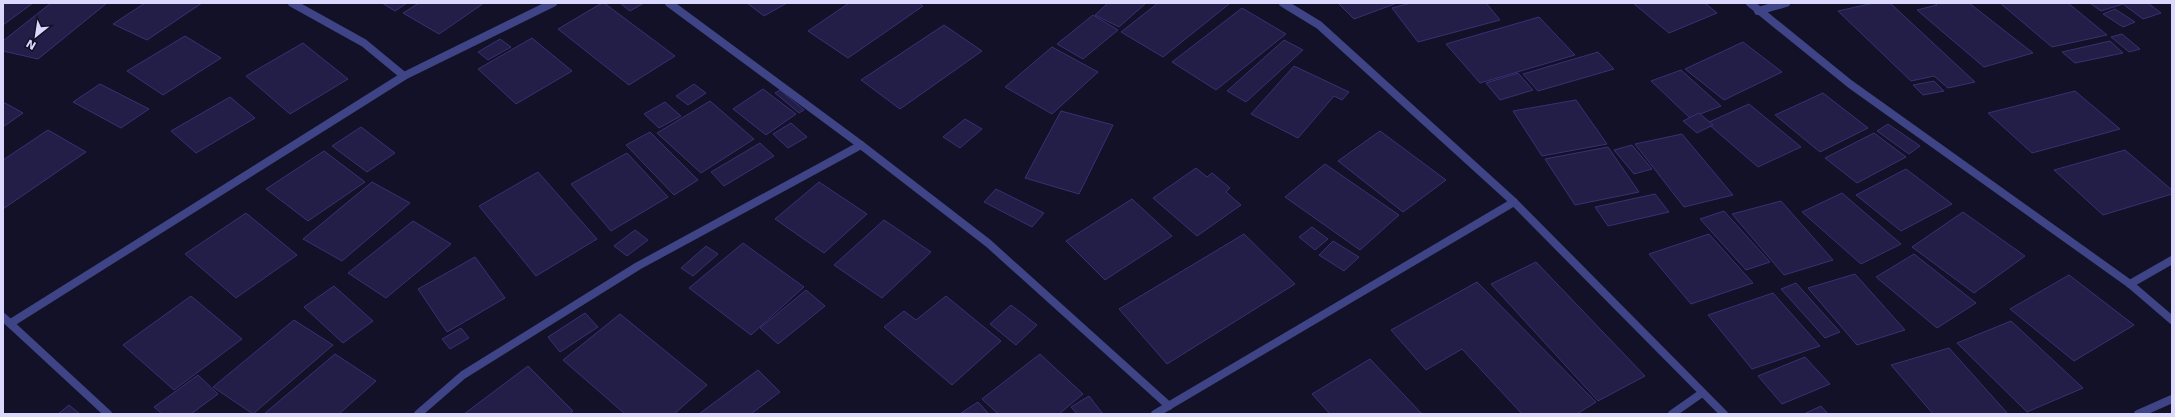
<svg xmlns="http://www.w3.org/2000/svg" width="2175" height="417" viewBox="0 0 2175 417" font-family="'DejaVu Sans',sans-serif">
<rect width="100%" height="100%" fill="#121128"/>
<!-- building -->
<g fill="#221e48" stroke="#373173">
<path d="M3,3H33L3,25Z"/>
<path d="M51,3H107L38,59L3,51V41Z"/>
<path d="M145,3H202L147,40L113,24Z"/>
<path d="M382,3H407L395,11Z"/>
<path d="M419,3H484L439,34L403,13Z"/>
<path d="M602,3H604L675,56L629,85L558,29Z"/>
<path d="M620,3H644L630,11Z"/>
<path d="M747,3H787L764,16Z"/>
<path d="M849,3H919L923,6L848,58L808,31Z"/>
<path d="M1108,3H1146L1119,27L1095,15Z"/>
<path d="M1158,3H1227L1229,4L1163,57L1121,32Z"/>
<path d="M1338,3H1397L1354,19Z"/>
<path d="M1411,3H1486L1500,20L1418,42L1392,8Z"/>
<path d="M1633,3H1705L1717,13L1669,33Z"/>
<path d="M1874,3H1890L1975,82L1948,88L1934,76L1911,81L1838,11Z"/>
<path d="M1934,3H1969L2033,53L1984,67L1917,10L1937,5Z"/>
<path d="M2000,3H2068L2107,35L2052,47Z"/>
<path d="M2090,3H2148L2161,13L2143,19L2123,4L2101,11Z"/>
<path d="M1242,8L1286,34L1216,90L1172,62Z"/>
<path d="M2115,9L2135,22L2123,27L2103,14Z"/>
<path d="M1093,15L1118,30L1083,59L1057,44Z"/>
<path d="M1539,17L1575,55L1480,83L1446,44Z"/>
<path d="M944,25L982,51L900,109L861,80Z"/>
<path d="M2122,34L2140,49L2129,52L2111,37Z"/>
<path d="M185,36L221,58L163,95L127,71Z"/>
<path d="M532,38L572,71L516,104L478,69Z"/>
<path d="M500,39L511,47L488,60L478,52Z"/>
<path d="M1284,40L1303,50L1246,102L1227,91Z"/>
<path d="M2110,41L2123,53L2075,63L2062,52Z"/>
<path d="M1743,42L1782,72L1724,100L1685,69Z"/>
<path d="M303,43L348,79L290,114L246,76Z"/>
<path d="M1052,47L1098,72L1052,114L1005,87Z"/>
<path d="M1598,52L1614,69L1538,91L1523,74Z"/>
<path d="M1294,66L1349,92L1342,100L1334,96L1298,138L1251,114Z"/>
<path d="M1681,70L1721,106L1690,118L1651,81Z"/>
<path d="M1518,73L1533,90L1500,100L1486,83Z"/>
<path d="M1934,81L1944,91L1923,95L1913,85Z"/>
<path d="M100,84L149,109L121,128L73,102Z"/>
<path d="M694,84L706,93L688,105L676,96Z"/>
<path d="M763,89L796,114L766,135L733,109Z"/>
<path d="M780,90L804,110L799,113L775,93Z"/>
<path d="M2075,91L2120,129L2032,153L1988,113Z"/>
<path d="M1823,93L1868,128L1820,152L1775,115Z"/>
<path d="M230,97L255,118L196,153L171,131Z"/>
<path d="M1576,100L1607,144L1542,156L1513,111Z"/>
<path d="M710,101L754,139L701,173L657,133Z"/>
<path d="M665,102L681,116L659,128L644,114Z"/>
<path d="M5,103L23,113L3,127V104Z"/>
<path d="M1749,104L1801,147L1758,167L1707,123Z"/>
<path d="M1061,111L1113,125L1079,194L1025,178Z"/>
<path d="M1699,113L1713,125L1697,133L1683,121Z"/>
<path d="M965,119L982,129L960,148L943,137Z"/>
<path d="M791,123L807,137L788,148L773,134Z"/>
<path d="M1888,124L1920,146L1909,154L1877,131Z"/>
<path d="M361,127L395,153L367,172L332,146Z"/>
<path d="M48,130L86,152L3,209V160Z"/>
<path d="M1380,131L1446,180L1403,212L1338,161Z"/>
<path d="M650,132L698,180L674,195L626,145Z"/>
<path d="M1874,133L1906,157L1857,183L1825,158Z"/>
<path d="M1682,134L1733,195L1684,207L1635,144Z"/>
<path d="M760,143L774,156L724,186L711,172Z"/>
<path d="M1632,145L1652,169L1634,174L1614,150Z"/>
<path d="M1608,147L1639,192L1575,205L1545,159Z"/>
<path d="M2125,150L2172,190V194L2103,215L2054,170Z"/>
<path d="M324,151L365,182L308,221L266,189Z"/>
<path d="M627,153L668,197L611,231L571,184Z"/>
<path d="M1325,164L1399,215L1360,250L1285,197Z"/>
<path d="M1196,168L1207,177L1212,173L1230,188L1226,192L1241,205L1197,236L1153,198Z"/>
<path d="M1906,169L1952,204L1901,231L1856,195Z"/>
<path d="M538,172L597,239L536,276L479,206Z"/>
<path d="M372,182L410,203L342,261L303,239Z"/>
<path d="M819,182L867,214L824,253L775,219Z"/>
<path d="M996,189L1044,213L1032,227L984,202Z"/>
<path d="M1842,193L1901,244L1861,264L1802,212Z"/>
<path d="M1655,194L1669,212L1608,226L1595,207Z"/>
<path d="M1132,199L1172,236L1105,280L1066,241Z"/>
<path d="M1781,201L1833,260L1784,275L1732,214Z"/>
<path d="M1724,211L1770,262L1746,270L1700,219Z"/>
<path d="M1963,212L2025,256L1974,293L1912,247Z"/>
<path d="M246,213L297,255L236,298L185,254Z"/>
<path d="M884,220L931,252L882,298L834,265Z"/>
<path d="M413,221L451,244L386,298L348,273Z"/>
<path d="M1312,227L1328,239L1315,250L1299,237Z"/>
<path d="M635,230L648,240L627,256L614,246Z"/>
<path d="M1244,234L1295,284L1167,364L1119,309Z"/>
<path d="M1709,234L1753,283L1691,304L1649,254Z"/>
<path d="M1333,241L1359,257L1344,271L1319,255Z"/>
<path d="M743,243L804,287L751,335L689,288Z"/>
<path d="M706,246L718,254L693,276L681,268Z"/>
<path d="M1914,254L1976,303L1937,328L1876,277Z"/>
<path d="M475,257L505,298L447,332L418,289Z"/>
<path d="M1536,262L1645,376L1598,401L1491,284Z"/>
<path d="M1855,274L1905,330L1857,345L1808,288Z"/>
<path d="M2069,275L2134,325L2074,361L2010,309Z"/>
<path d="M1477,282L1596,402L1577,414H1522L1462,349L1426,370L1391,330Z"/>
<path d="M1796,283L1840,332L1825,338L1781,289Z"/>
<path d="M334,286L373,321L343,343L304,307Z"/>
<path d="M806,290L825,306L778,344L760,328Z"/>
<path d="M1773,293L1820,346L1752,369L1708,315Z"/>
<path d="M191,296L242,339L174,390L123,345Z"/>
<path d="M946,296L1001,341L952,385L884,327L904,311L916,320Z"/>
<path d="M1011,305L1037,325L1016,345L990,324Z"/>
<path d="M585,313L598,327L560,352L548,337Z"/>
<path d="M620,314L707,385L674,414H625L563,360Z"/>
<path d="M294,320L333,345L253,414L213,387Z"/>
<path d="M2011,321L2083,388L2027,412L1957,343Z"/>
<path d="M461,328L469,338L450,349L442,339Z"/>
<path d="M1949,348L2008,414H1933L1891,365Z"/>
<path d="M335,354L376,381L339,414H264Z"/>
<path d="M1040,354L1083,394L1059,414H998L982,399Z"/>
<path d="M1805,357L1830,384L1782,404L1758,376Z"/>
<path d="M1370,359L1422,414H1330L1312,394Z"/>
<path d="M528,366L573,411L569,414H464Z"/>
<path d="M758,370L780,392L751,414H699Z"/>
<path d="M198,375L218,394L191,414H162L154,407Z"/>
<path d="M1089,396L1103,414H1077L1071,407Z"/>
<path d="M978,402L989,414L961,413Z"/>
<path d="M69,405L80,414H58Z"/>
<path d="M1821,406L1828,414H1804Z"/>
</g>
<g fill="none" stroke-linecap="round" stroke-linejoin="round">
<!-- street -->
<g stroke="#3e4485" stroke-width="8">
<path d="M292,3L364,43L404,76"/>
<path d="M669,3L861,145L988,243L1169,406"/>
<path d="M1283,3L1319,25L1514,202L1724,414"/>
<path d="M1750,3L1850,84L2130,284L2172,320"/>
<path d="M1758,11L1786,3"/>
<path d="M2130,284L2172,260"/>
<path d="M3,317L108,414"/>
<path d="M11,323L404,76L553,3"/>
<path d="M418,414L463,375L638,266L861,145"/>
<path d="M1155,414L1514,202"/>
<path d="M1672,414L1702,393"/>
<path d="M2138,414L2172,399"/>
</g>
</g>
<!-- border -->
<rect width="2175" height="417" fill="none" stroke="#dad9fd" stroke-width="8"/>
<!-- north arrow -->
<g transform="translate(36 36) rotate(210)" stroke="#121128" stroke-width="3" paint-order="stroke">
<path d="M0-3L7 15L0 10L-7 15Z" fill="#dad9fd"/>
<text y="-6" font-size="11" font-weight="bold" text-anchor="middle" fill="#dad9fd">N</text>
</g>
</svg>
